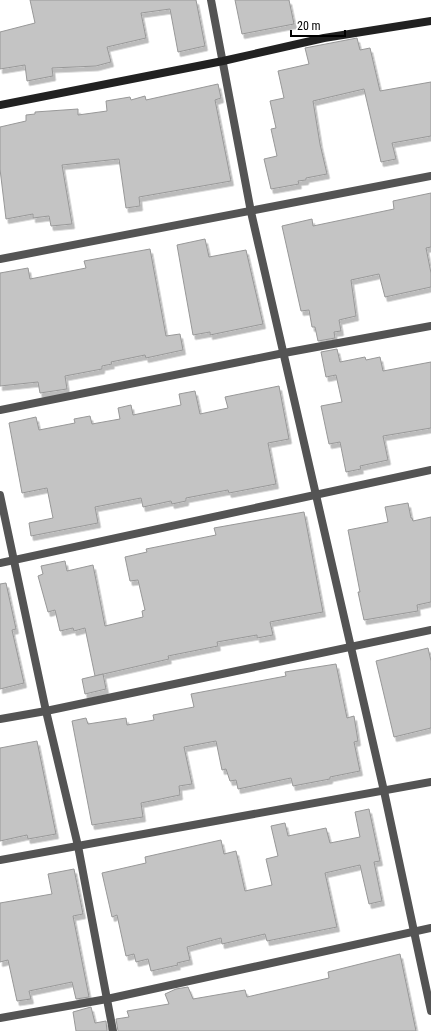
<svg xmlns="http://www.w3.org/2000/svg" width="431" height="1031" viewBox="0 0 431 1031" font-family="'Roboto Condensed',sans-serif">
<defs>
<filter id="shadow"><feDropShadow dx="2.5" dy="4.5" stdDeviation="0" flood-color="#0004"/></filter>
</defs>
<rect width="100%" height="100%" fill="#fff"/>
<!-- building -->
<g fill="#c4c4c4" stroke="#989898" filter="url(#shadow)">
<path d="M30,0H196L205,46L178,52L170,9L141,13L146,38L107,47L111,62L96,66L52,68L53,76L27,81L25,65L0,69V32L35,23Z"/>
<path d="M235,0H289L294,24L242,34Z"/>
<path d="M357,38L360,50L370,48L380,91L431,82V136L392,143L396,159L381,162L364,89L313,101L320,144L327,174L306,178V180L298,181L299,184L271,189L264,159L277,156L271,129L276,128L270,101L284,98L278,71L309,64L305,48Z"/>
<path d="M218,84L221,98L215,100L231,181L139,197L140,206L126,208L119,159L62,165L72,224L51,226L49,216L33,218V214L6,219L0,169V127L26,121V115L35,114V112L78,109V115L107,111L106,101L130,97L131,100L145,96L146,100Z"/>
<path d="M431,193V247L426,248L431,273V287L385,297L379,274L351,280L356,316L339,320L341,331L334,332L335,338L318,341L315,327H312L309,310L301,311L282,226L312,219L313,226L394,209L393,201Z"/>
<path d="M205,239L209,257L246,250L263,324L210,335V332L193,335L177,245Z"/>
<path d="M150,249L166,336L180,334L183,350L146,358L145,355L111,362L112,364L102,366V369L65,376L67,389L40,393L38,382L0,386V273L28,268L30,279L86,268L84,261Z"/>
<path d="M337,349L340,362L365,357L366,360L380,357L383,371L431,362V428L383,436L388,460L360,466L361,469L346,472L340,442L329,444L321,406L342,402L336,375L326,377L321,352Z"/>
<path d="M279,386L289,439L268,443L276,484L229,493L228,490L186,498V501L172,504L171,501L143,507L141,498L95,507L98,523L31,536L29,523L53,518L47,488L22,493L9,423L36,417L39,430L75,423L74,419L90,416L92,424L120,419L118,408L131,405L133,415L181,405L179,394L195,391L200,414L228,408L225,397Z"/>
<path d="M408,503L411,518H412L413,521L431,517V602L417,605L418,611L364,620L358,592H360L348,530L388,522L385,507Z"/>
<path d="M304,512L323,612L270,622L273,635L257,638V635L217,642L218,646L168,656L169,659L95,676L85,628L74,631L73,628L60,631L55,610L48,612L38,576L43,574L41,566L65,561L67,571L93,565L105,626L143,617L142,611L145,610L138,580L130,581L125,557L147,552L146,549L216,535L214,528Z"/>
<path d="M6,583L16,629L12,630L24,683L0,689V584Z"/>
<path d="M428,648L431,661V728L394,737L376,661Z"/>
<path d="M336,664L347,718L354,716L358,741L354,742L360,771L330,777V779L293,786L291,778L238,789L236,780L230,781L226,769L222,770L216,741L184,747L192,784L179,786L180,795L141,803L143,817L92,825L72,721L86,718L88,724L126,718L127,725L154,720L153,715L194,707L191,694L286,676L285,672Z"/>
<path d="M103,674L106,689L85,694L82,679Z"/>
<path d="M37,741L56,834L28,839L27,835L0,841V748Z"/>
<path d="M369,809L380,861L374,862L382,901L369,904L360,865L325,873L337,927L267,941L265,934L222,944L221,938L187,947L190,960L177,963L178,965L151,971L148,959L136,962L134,954L126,956L117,915L112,917L102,873L146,863L145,857L221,840L224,854L236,851L245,891L272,885L266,859L278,856L271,826L285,823L288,836L326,828L330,843L360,837L355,812Z"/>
<path d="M74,869L83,914L73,916L89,997L76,999L72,982L29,991L31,999L17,1001L8,960L0,962V903L52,894L48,874Z"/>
<path d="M400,954L416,1031H118L116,1019L129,1017L127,1011L169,1004L165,994L176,989L188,987L193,999L245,990L247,997L329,978L328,972Z"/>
<path d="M91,1007L95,1023L106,1021L107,1031H76L73,1012Z"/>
</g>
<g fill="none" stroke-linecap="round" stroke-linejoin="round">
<!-- street -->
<g stroke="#545454" stroke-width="8">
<path d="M211,0L251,212L384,791L431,1011"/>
<path d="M0,259L431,176"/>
<path d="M0,410L284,353L431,326"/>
<path d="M0,495L46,711L78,846L113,1031"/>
<path d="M0,563L431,470"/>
<path d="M0,719L46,711L431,630"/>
<path d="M0,860L431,782"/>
<path d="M0,1018L107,999L431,928"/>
</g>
<!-- secondary -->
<path stroke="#212121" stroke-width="8" d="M0,105L223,61L324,38L431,21"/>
</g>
<!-- scale -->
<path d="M291 30v6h54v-6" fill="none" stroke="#000000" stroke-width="2"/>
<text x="297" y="30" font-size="12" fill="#000000" stroke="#ffffff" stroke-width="3" paint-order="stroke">20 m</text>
</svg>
